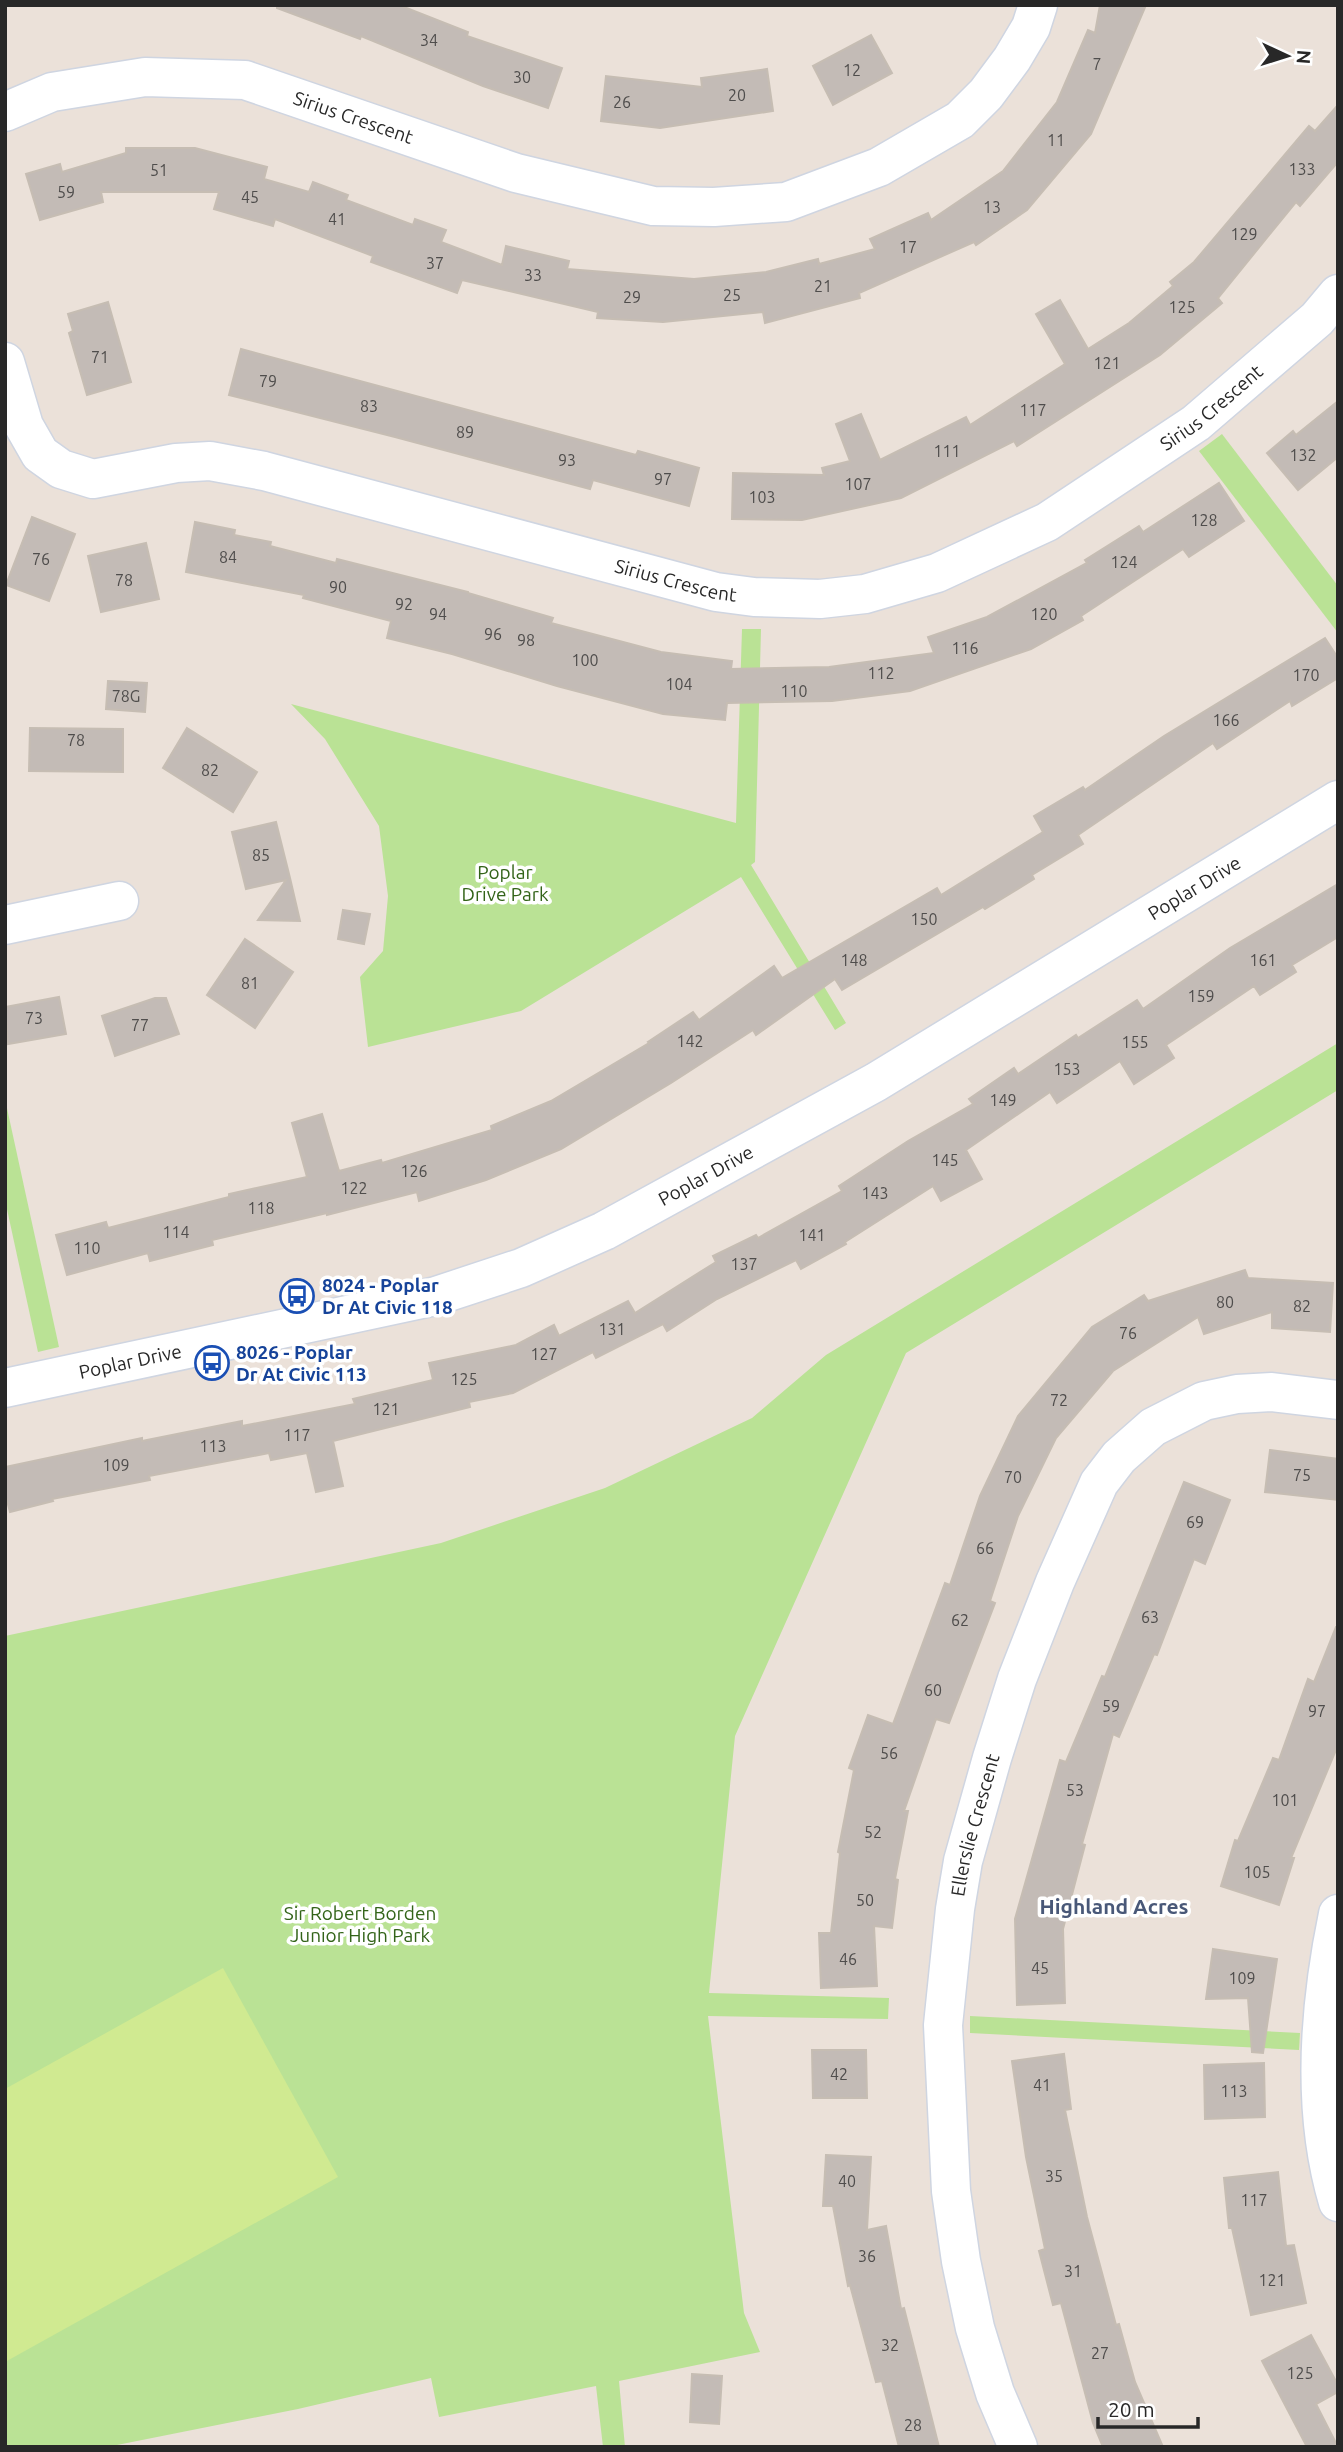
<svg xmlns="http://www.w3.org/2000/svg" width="1343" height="2452" viewBox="0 0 1343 2452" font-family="Ubuntu,sans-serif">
<rect width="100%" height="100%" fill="#ebe1d9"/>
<!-- green -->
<g fill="#bae295">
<path d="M1222,434L1338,586V633L1199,451Z"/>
<path d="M742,629H761L755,862L751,865L846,1023L835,1030L741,877L521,1011L368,1047L360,977L383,951L388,896L379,826L325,739L291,704L736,823Z"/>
<path d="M1338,1043V1090L906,1353L735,1736L709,1993L889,1998L888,2019L708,2016L744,2313L760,2352L619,2381L625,2447H603L596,2386L439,2417L431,2378L298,2409L107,2447H5V1636L441,1543L605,1488L752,1418L826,1355Z"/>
<path d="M5,1099L59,1347L38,1352L5,1200Z"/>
<path d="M970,2016L1300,2033L1299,2050L970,2033Z"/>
</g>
<!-- pitch -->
<path fill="#d0ea91" d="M223,1968L338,2177L5,2362V2089Z"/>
<!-- building -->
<g fill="#c3bbb6" stroke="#c6bdb3" stroke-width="2">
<path d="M277,5H399L468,32L467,36L562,68L548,108L483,86L361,36L360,39L277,8Z"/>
<path d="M1100,5H1146L1091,134L1027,210L976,245L974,242L859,293L860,298L765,323L763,312L663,322L597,318L598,312L462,280L457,293L371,262L373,256L275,219L273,226L214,209L219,192H101L103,202L40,220L26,174L60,164L62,172L126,153V148H195L267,167L264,179L309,192L313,182L348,195L346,200L413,225L415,219L446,230L441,242L502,265L506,246L569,261L567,269L694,279L766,272L818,259L819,264L875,249L870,239L928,213L931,220L1003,171L1057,102L1088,30L1095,33Z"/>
<path d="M871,35L892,73L833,105L813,66Z"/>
<path d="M767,69L773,111L660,128L601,121L606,76L702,87L701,78Z"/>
<path d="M1338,105V162L1300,206L1296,202L1218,298L1222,303L1160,355L1017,446L1014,441L901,498L802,520L732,519L733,473L824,475L822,468L850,461L836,424L861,414L880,460L966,417L970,425L1065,364L1036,314L1060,300L1088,349L1129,323L1173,286L1170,282L1194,262L1309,126L1315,131Z"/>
<path d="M108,302L131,382L87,395L69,333L73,331L68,314Z"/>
<path d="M241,349L636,455L638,451L699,468L689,506L593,480L590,489L395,437L229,395Z"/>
<path d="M1338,401V457L1298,490L1267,453L1293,431L1296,435Z"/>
<path d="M1219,483L1244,521L1189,557L1183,549L1081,616L1083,620L1031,649L910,691L832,701L727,703L725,720L663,714L557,686L452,654L387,638L391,621L303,598L304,595L186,572L195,522L235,530L234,535L271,542L270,546L336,563L337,559L468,592V593L553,618L551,623L661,652L732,661L731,669L829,667L934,653L928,637L987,617L1087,563L1085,560L1139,526L1143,532Z"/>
<path d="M32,517L75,534L49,601L6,585Z"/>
<path d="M146,543L159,599L101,612L88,556Z"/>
<path d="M1325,638L1338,658V678L1292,706L1290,701L1217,749L1213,743L1078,835L1083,844L1032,875L1034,879L985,909L983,907L842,990L835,979L756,1035L753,1030L671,1083L561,1149L486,1180L419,1201L417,1192L327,1215V1213L212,1240L213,1245L150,1261L148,1253L67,1275L56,1235L106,1222L108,1228L229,1197V1194L307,1177L292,1123L322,1114L339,1171L381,1160L382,1163L492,1130L491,1126L551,1101L649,1043L648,1042L693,1012L699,1020L774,966L782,978L937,888L941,895L1043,832L1034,816L1083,787L1085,790L1164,736Z"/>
<path d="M108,681L147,683L145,712L106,709Z"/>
<path d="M30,728L123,729V772L29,771Z"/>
<path d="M187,728L257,772L233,812L163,768Z"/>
<path d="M276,822L290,878L300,921L258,920L286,880L246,889L232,832Z"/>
<path d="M1338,884V937L1292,965L1296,972L1260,995L1254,986L1166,1045L1174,1058L1134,1084L1120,1061L1057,1103L1050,1092L966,1150L982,1179L941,1201L933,1186L845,1242L846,1244L801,1269L796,1260L717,1299L667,1331L663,1324L596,1358L593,1352L513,1393L469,1402L470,1407L333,1441L343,1486L316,1492L307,1453L271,1460L269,1453L149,1476L150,1480L52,1499L53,1501L10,1512L5,1493V1467L142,1438V1441L242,1421V1426L355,1404L353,1399L433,1380L429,1363L516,1345L554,1325L559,1336L628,1301L635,1313L716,1262L713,1256L756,1235L758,1238L842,1191L839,1186L908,1141L973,1104L969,1099L1014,1068L1018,1074L1076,1035L1078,1038L1137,1000L1143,1009L1230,948Z"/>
<path d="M343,910L370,914L364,944L338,939Z"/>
<path d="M245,939L293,972L255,1028L207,995Z"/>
<path d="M59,997L66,1034L8,1044L5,1007Z"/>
<path d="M155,998H166L179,1034L115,1056L102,1016Z"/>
<path d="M1245,1270L1248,1278L1333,1283L1330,1332L1272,1328V1312L1204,1334L1198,1317L1113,1371L1056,1438L1018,1516L990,1601L995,1603L949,1723L936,1719L904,1811H908L895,1879L898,1880L892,1928L874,1926L877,1986L821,1988L819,1933H831L840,1853L838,1852L854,1770L849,1768L868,1715L893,1724L945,1583L950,1585L980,1496L1018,1416L1092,1327L1144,1295L1148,1301Z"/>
<path d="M1270,1450L1338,1459V1500L1265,1492Z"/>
<path d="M1184,1482L1230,1500L1205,1564L1194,1559L1157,1655L1154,1654L1119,1737L1113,1734L1082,1844L1085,1845L1063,1929L1065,2003L1017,2005L1015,1919L1060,1760L1066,1762L1102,1676L1105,1677Z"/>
<path d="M1336,1627H1338V1745L1291,1858H1294L1279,1905L1221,1886L1235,1840L1238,1841L1273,1758L1279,1760L1308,1679L1314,1682Z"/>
<path d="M1213,1949L1277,1959L1263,2053L1252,2052L1248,1998L1206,1999Z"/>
<path d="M812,2050H866L867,2098H813Z"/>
<path d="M1064,2054L1071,2109L1065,2110L1087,2217L1116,2325L1119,2324L1135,2382L1163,2447H1103L1093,2423L1061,2303L1053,2305L1039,2251L1045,2249L1026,2157L1012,2061Z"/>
<path d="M1264,2063L1265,2117L1205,2119L1204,2065Z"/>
<path d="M826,2155L871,2157L867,2230L886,2226L901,2309L904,2308L939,2447H899L882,2381L876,2382L850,2285L848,2286L833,2206H823Z"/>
<path d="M1278,2172L1286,2246L1294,2245L1306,2303L1251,2315L1232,2228H1229L1224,2178Z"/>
<path d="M1311,2335L1338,2385V2392L1316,2404L1338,2447H1307L1262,2361Z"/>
<path d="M692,2374L722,2376L719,2424L690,2422Z"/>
</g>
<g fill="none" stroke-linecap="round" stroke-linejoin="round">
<!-- minor casing -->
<g stroke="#cfd5e1" stroke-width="41">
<g id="minor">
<path id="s1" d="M5,112L52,92L145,77L245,80L516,173L653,206L714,207L786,202L879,167L960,120L986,94L1012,59L1031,27L1038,5"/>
<path id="s2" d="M5,362L24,426L40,454L61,469L93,479L176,463L210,461L264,471L716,592L754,597L820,599L865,594L937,573L1047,522L1196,423L1317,319L1338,294"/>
<path d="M5,925L119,901"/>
<path id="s3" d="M5,1388L436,1296L521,1268L604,1231L876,1082L1338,800"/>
<path d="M1338,1914C1319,2006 1311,2111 1338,2202"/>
<path id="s4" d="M1018,2447L995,2393L975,2328L961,2261L951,2191L943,2025L955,1909L963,1861L992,1758L1017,1679L1055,1582L1099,1483L1119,1457L1153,1427L1204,1401L1237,1394L1272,1392L1338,1400"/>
</g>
</g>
<!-- minor -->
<use href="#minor" stroke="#fff" stroke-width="38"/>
</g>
<!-- icons -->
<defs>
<g id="bus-ring" transform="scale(1.75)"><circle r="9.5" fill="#fff" stroke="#1a4fb4" stroke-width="1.5"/><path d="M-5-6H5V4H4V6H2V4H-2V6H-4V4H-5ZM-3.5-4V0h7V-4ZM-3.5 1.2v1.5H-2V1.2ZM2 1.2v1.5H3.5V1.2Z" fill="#1a4fb4"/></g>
</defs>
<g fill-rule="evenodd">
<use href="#bus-ring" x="297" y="1296"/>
<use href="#bus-ring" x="212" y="1363"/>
</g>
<g text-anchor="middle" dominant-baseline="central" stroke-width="7" stroke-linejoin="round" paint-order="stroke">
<!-- number labels -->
<g font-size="16" fill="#4f4d4c">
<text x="429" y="40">34</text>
<text x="1097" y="64">7</text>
<text x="852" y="70">12</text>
<text x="522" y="77">30</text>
<text x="737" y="95">20</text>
<text x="622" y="102">26</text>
<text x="1056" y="140">11</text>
<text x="1302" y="169">133</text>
<text x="159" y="170">51</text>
<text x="66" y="192">59</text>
<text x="250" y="197">45</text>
<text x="992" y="207">13</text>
<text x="337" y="219">41</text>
<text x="1244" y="234">129</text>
<text x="908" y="247">17</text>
<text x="435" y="263">37</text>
<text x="533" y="275">33</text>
<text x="823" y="286">21</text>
<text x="732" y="295">25</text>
<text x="632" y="297">29</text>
<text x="1182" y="307">125</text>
<text x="100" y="357">71</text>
<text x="1107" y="363">121</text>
<text x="268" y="381">79</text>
<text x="369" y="406">83</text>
<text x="1033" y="410">117</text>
<text x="465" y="432">89</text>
<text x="947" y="451">111</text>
<text x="1303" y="455">132</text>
<text x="567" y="460">93</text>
<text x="663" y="479">97</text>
<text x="858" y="484">107</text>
<text x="762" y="497">103</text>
<text x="1204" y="520">128</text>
<text x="228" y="557">84</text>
<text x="41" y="559">76</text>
<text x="1124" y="562">124</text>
<text x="124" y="580">78</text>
<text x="338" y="587">90</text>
<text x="404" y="604">92</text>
<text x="438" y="614">94</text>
<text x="1044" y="614">120</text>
<text x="493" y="634">96</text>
<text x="526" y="640">98</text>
<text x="965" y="648">116</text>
<text x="585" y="660">100</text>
<text x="881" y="673">112</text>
<text x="1306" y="675">170</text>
<text x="679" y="684">104</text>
<text x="794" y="691">110</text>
<text x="126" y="696">78G</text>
<text x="1226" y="720">166</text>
<text x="76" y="740">78</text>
<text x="210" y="770">82</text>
<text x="261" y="855">85</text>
<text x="924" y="919">150</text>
<text x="854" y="960">148</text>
<text x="1263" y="960">161</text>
<text x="250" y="983">81</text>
<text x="1201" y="996">159</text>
<text x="34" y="1018">73</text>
<text x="140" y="1025">77</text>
<text x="690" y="1041">142</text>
<text x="1135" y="1042">155</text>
<text x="1067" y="1069">153</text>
<text x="1003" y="1100">149</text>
<text x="945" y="1160">145</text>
<text x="414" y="1171">126</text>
<text x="354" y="1188">122</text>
<text x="875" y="1193">143</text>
<text x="261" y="1208">118</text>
<text x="176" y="1232">114</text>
<text x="812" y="1235">141</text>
<text x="87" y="1248">110</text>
<text x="744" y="1264">137</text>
<text x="1225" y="1302">80</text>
<text x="1302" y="1306">82</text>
<text x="612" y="1329">131</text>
<text x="1128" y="1333">76</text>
<text x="544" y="1354">127</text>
<text x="464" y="1379">125</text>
<text x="1059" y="1400">72</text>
<text x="386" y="1409">121</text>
<text x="297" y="1435">117</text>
<text x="213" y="1446">113</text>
<text x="116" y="1465">109</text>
<text x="1302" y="1475">75</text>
<text x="1013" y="1477">70</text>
<text x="1195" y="1522">69</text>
<text x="985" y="1548">66</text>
<text x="1150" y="1617">63</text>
<text x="960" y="1620">62</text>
<text x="933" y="1690">60</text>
<text x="1111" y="1706">59</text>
<text x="1317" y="1711">97</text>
<text x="889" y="1753">56</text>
<text x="1075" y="1790">53</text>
<text x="1285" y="1800">101</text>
<text x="873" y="1832">52</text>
<text x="1257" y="1872">105</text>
<text x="865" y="1900">50</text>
<text x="848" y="1959">46</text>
<text x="1040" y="1968">45</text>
<text x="1242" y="1978">109</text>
<text x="839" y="2074">42</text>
<text x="1042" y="2085">41</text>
<text x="1234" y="2091">113</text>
<text x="1054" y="2176">35</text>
<text x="847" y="2181">40</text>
<text x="1254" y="2200">117</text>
<text x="867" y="2256">36</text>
<text x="1073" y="2271">31</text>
<text x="1272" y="2280">121</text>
<text x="890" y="2345">32</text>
<text x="1100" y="2353">27</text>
<text x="1300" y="2373">125</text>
<text x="913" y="2425">28</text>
</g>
<!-- street labels -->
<g font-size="19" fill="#282828" stroke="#fff">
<text stroke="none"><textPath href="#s1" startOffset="360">Sirius Crescent</textPath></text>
<text stroke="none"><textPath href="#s2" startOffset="1346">Sirius Crescent</textPath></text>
<text stroke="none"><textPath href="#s2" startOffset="758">Sirius Crescent</textPath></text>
<text stroke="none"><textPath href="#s3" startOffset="1304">Poplar Drive</textPath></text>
<text stroke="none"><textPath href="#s3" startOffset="737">Poplar Drive</textPath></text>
<text stroke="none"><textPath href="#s3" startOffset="128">Poplar Drive</textPath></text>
<text stroke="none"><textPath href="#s4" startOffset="635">Ellerslie Crescent</textPath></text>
</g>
<!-- park labels -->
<g font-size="19" fill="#336419" stroke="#fff">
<text x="505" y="872">Poplar<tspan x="505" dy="22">Drive Park</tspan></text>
<text x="360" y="1913">Sir Robert Borden<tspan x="360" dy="22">Junior High Park</tspan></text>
</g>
<!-- transit labels -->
<g font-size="19" font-weight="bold" fill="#164399" stroke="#fff" text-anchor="start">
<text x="322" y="1285">8024 - Poplar<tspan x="322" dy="22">Dr At Civic 118</tspan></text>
<text x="236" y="1352">8026 - Poplar<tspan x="236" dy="22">Dr At Civic 113</tspan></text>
</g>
<!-- neighbourhood labels -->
<g font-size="21" font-weight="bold" fill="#495878" stroke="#fff">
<text x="1114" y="1906">Highland Acres</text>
</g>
</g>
<!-- border -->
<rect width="1343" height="2452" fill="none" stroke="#282828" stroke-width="14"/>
<!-- north arrow -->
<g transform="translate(1287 56) rotate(94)" stroke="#ffffff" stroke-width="5" paint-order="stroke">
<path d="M0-5L12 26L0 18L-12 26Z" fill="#282828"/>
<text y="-10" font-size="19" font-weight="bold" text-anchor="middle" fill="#282828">N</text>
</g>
<!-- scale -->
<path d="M1098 2417v10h100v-10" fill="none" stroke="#282828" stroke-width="3.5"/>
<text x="1108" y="2417" font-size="21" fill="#282828" stroke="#ffffff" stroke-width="5" paint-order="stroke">20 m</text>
</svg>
